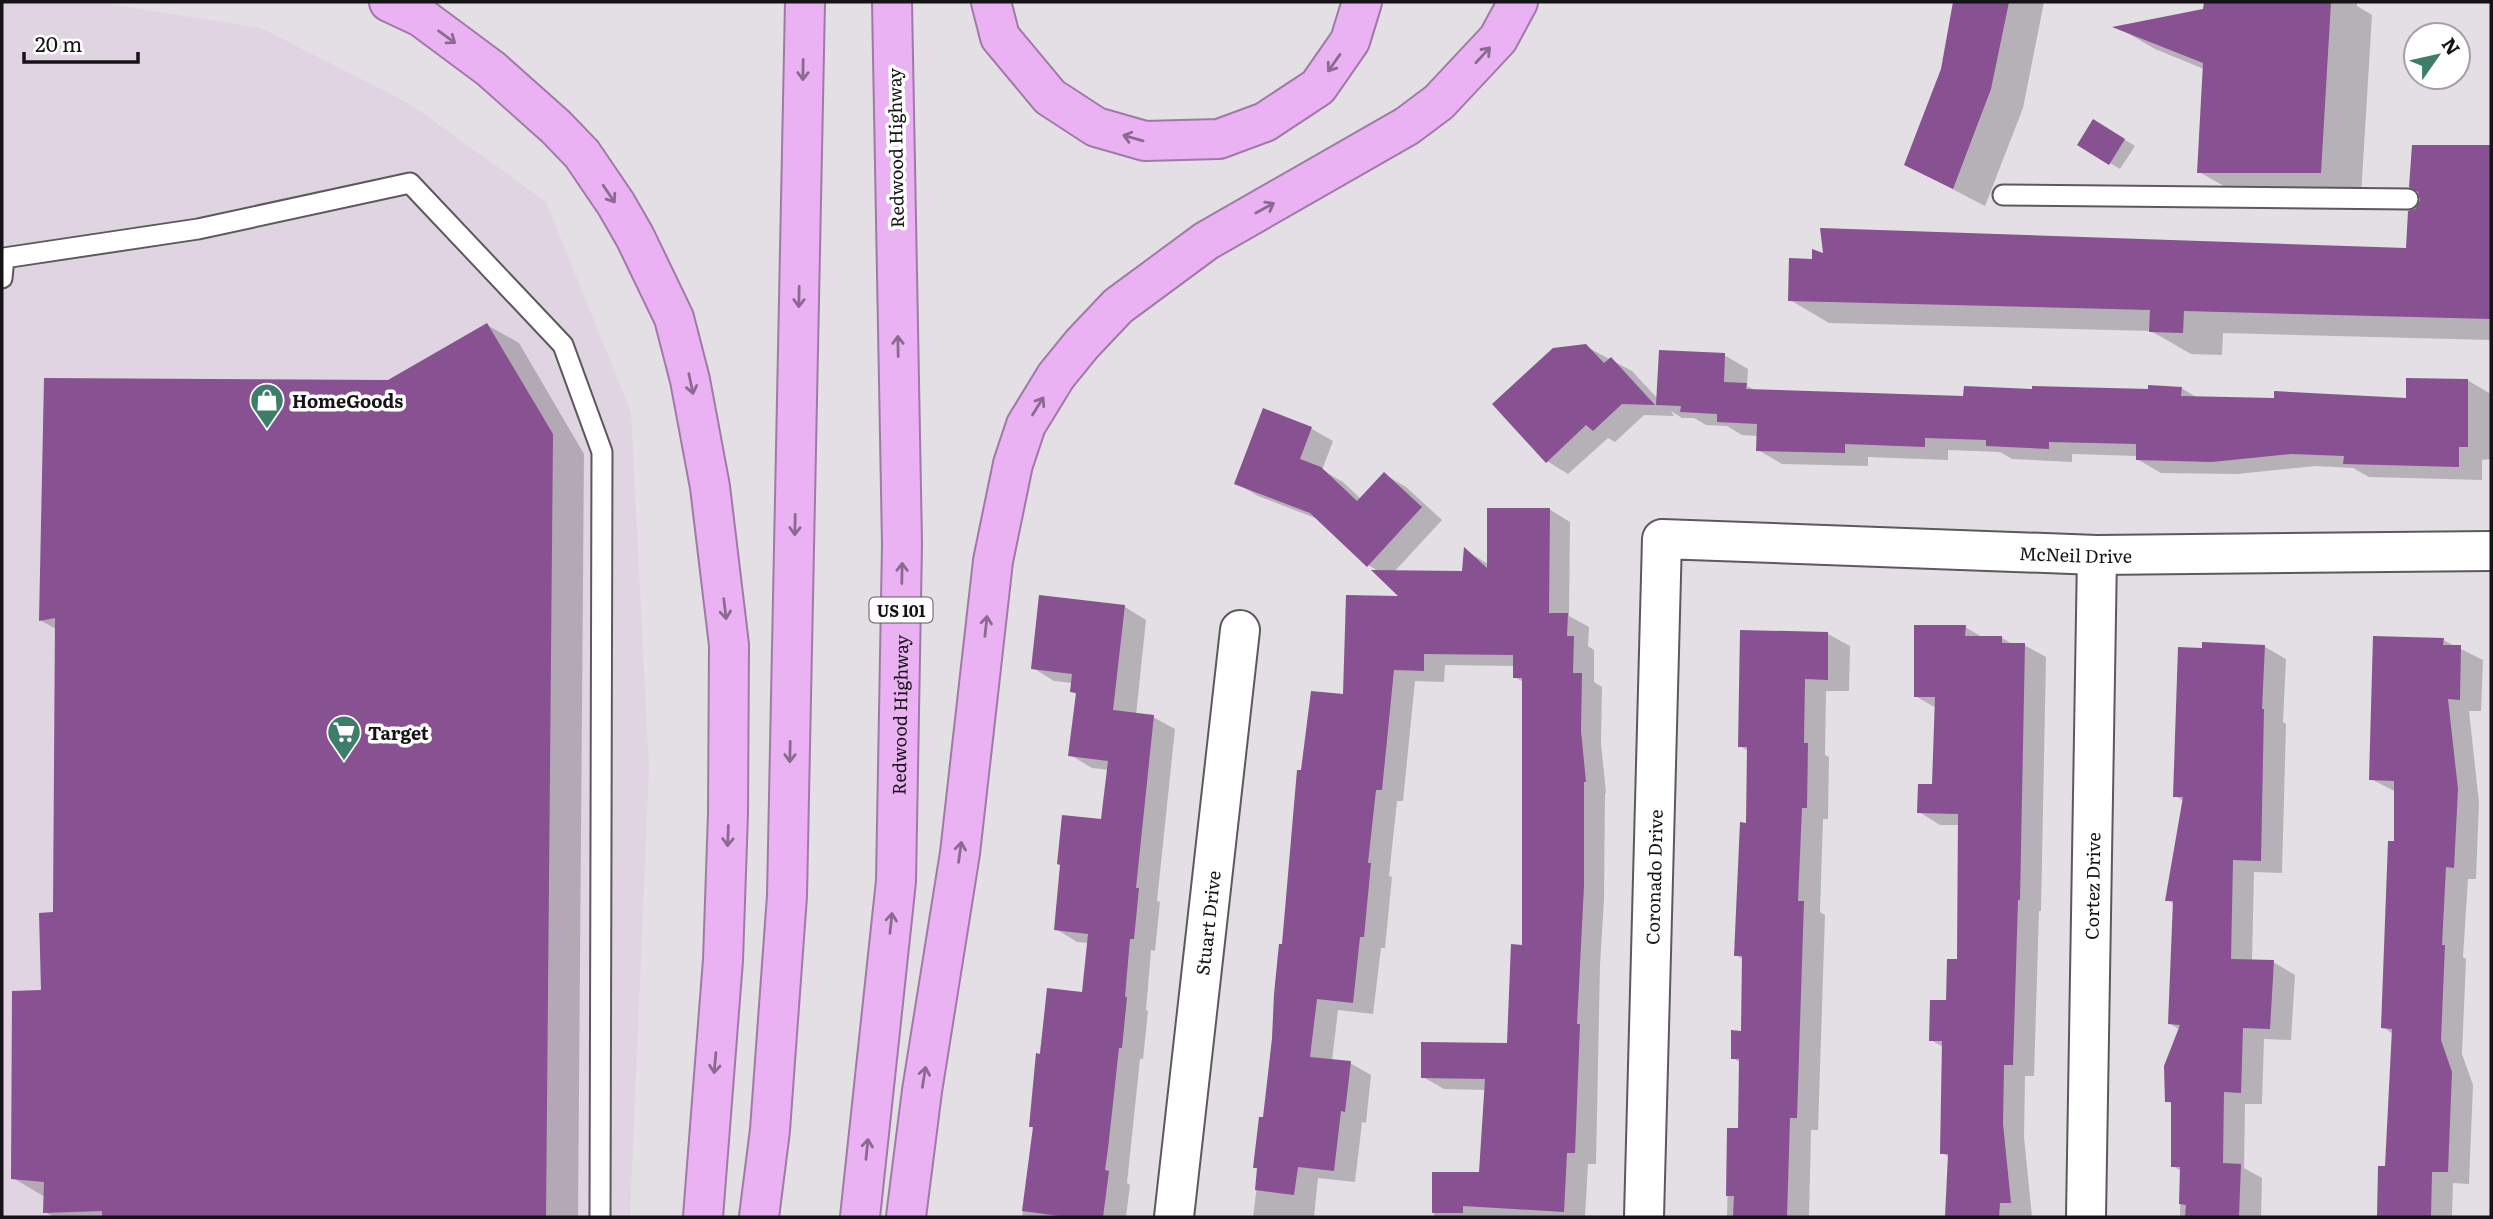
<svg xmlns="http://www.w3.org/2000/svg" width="2493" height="1219" viewBox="0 0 2493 1219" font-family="Literata,serif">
<rect width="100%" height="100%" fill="#e4dee5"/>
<!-- built -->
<path fill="#e0d4e2" d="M2,2H96L261,28L410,104L546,202L631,412L649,768L630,1217H2Z"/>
<!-- shadow -->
<g fill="#0003">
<path d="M1955,2H2044L2023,108L1985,206L1906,165L1942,69Z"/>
<path d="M2206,2H2357V6L2372,15L2361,196L2240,195L2199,172L2204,69L2155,49L2117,27L2205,11Z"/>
<path d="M2094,121L2135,146L2120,169L2079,145Z"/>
<path d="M2413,147H2491V340L2223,333L2222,355L2191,354L2151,331L1829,323L1790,300L1814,261L1825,255L2408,250L2416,211L2422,200Z"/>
<path d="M487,325L519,343L584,454L578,1217H54L45,1212V1197L13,1178L54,914L56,629L40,620L388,382Z"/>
<path d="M1585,346L1632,371L1658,399L1724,355L1748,369L1747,386L1757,391L1965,398L2181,388L2198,398L2408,400L2467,380L2491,394V459L2482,460V480L2369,477L2353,468L2316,466L2237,474L2161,473L2137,459L2138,456L2072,454V462L2012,459L2000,452L1948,450V460L1868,457V466L1782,464L1758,450V436L1742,435L1727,426L1706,425L1694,418H1682L1671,411L1674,416L1644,415L1615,442L1608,438L1568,474L1547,461Z"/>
<path d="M1264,411L1312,429L1333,441L1322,470L1343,482L1361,499L1384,474L1406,487L1442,520L1394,572L1463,573L1465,550L1488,564L1549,509L1570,522L1569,616L1589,627L1588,646L1594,650V682L1602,687L1601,744L1606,793H1605L1604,899L1600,965L1596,1164H1588L1585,1217H1434V1173H1481L1486,1090L1444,1089L1423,1077L1509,1045L1524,947L1523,682L1515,677V666L1445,665L1444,682L1415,681L1403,801H1397L1389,876L1392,877L1385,948H1381L1373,1014L1338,1010L1332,1061L1350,1063L1371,1075L1366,1123L1362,1122L1355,1182L1318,1178L1314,1217H1253L1259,1170L1255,1167L1264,1119L1281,946H1283L1302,772L1403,598L1380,572L1368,565L1318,519L1258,496L1236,483Z"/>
<path d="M1125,607L1146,620L1136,715L1153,717L1175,729L1157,901L1160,902L1155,951L1151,950L1146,1010L1148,1011L1143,1059H1140L1127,1183L1130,1185L1126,1217H1022L1035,1129L1030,1126L1048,990L1084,994L1089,943L1077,942L1056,929L1103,821L1109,770L1092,768L1070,755L1077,695L1072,691V683L1054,681L1033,668Z"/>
<path d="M1965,627L1984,638H2002L2014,645H2024L2046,657L2041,911H2039L2034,1076H2025L2024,1137L2032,1217H1947L1949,1157L1942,1153L1943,1047L1931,1040L1948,1002L1959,960V825H1940L1919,812L1934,786L1936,708L1915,696Z"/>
<path d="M1828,634L1850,646L1849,691H1826L1825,755L1829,757L1828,819H1823L1820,912L1825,915L1818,1130H1811L1809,1217H1727L1729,1130H1739L1741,1063L1733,1058L1743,1032L1744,960L1736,955L1748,825V751L1740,746Z"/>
<path d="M2443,640L2483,660L2481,711H2469L2479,803L2476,879H2468L2463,957L2466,959L2462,1054L2473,1085L2469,1184L2453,1183L2452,1217H2378L2379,1167L2387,1168L2393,1034L2383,1027L2395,843L2396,792L2371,779Z"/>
<path d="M2265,647L2286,659L2283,722L2286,724L2282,873L2254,872L2252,961L2273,962L2295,975L2291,1040L2264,1039L2262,1104H2245L2244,1168L2262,1178L2261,1217H2180L2181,1171L2173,1166V1104L2166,1101L2180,1030L2169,1023L2174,904L2167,900L2184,801L2175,796Z"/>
</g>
<!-- building -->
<g fill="#885192">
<path d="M1953,2H2009L1991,89L1953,189L1904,165L1941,69Z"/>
<path d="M2204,2H2331L2321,173H2197L2203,63L2112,27L2203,9Z"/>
<path d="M2093,119L2125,139L2109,165L2077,145Z"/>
<path d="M2412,145H2491V319L2184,311L2183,333L2149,332L2150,310L1788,301L1789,258L1812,259V249L1823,253L1820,228L2406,248L2408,211L2415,209L2420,200L2418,192L2409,187Z"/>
<path d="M487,323L553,434L546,1217H102V1211L43,1213L44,1182L11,1179L12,991L41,990L39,913L53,912L55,618L39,621L44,378L388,380Z"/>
<path d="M1586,344L1604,363L1611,357L1655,405L1622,404L1593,431L1586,425L1546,463L1492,404L1553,348Z"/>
<path d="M1659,350L1725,353L1724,382L1747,383L1746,389L1963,396L1964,386L2032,389V386L2148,389V385L2182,387L2181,396L2274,398V391L2406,398V378L2468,379V447H2459V467L2343,464L2344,456L2291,454L2212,462L2136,460V444L2049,442V449L1986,446V440L1925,438V447L1845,444V453L1756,451L1757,424L1717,422V414L1680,412L1681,406L1656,405Z"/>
<path d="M1263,408L1312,427L1300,459L1321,467L1357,501L1384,472L1422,507L1367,567L1310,513L1234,484Z"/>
<path d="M1487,508H1550L1549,613H1568L1567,636H1574L1573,673H1582L1581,731L1586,782H1584V886L1577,1024H1580L1575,1153H1567L1564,1212L1463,1206V1213H1432V1172H1479L1485,1079L1421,1078V1042L1507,1043L1511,944L1522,945V678H1513V655L1424,654V671L1394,670L1382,790H1376L1368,863H1371L1364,937H1360L1353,1003L1317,999L1310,1057L1351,1061L1345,1112L1341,1111L1334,1171L1298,1167L1294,1195L1255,1190L1257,1168H1253L1259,1117H1263L1272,1039L1274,994L1279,944H1282L1297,770H1301L1311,691L1343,694L1346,595L1398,596L1371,570L1462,571L1464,547L1487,568Z"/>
<path d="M1039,595L1125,605L1113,710L1154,715L1136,888H1139L1134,939H1130L1125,997H1127L1122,1048H1119L1108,1149L1105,1170L1109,1171L1103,1217H1067L1022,1211L1033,1127H1029L1036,1053L1040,1054L1047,988L1082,992L1088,934L1054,930L1060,865L1057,864L1062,815L1101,819L1108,761L1068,756L1076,693L1070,692L1072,674L1031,669Z"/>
<path d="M1914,625H1966L1965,636H2002V643H2025L2020,900H2018L2013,1065H2004L2003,1124L2011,1203H2000L1999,1217H1945L1948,1154H1940L1942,1041H1929L1930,1000H1946L1947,959H1957L1958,814L1917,813L1918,784H1932L1935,697H1914Z"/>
<path d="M1740,630L1828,632V680L1805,679L1804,743H1808L1807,808H1802L1798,901H1804L1800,1024L1797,1118H1790L1787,1217L1733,1216L1734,1196H1726L1727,1128H1738L1739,1059H1731V1030L1741,1031L1742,956H1734L1740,822L1746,823L1747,747H1738Z"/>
<path d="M2373,636L2444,638L2443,645H2461L2460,700L2448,699L2458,789L2454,868L2446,867L2442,945H2445L2441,1040L2452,1072L2448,1172H2432L2431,1217H2377L2378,1166H2385L2392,1029L2381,1028L2388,841H2394V781L2369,780Z"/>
<path d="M2202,642L2265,645L2262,709H2264L2261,861L2233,860L2231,959L2274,960L2270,1029L2243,1028L2241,1093L2224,1092L2223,1163L2241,1164L2239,1217H2185L2186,1205L2179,1204L2180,1167H2171V1102H2165L2164,1066L2180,1025L2168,1024L2173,901H2165L2183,797H2173L2178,647L2202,648Z"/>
</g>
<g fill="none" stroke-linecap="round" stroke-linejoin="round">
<!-- lane casing -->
<g stroke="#5d585e" stroke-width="23">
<g id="lane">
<path d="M2003,195L2408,199"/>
<path d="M2,278L4,258L198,229L410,183L563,345L602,452L600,1217"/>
</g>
</g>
<!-- street casing -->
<g stroke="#5d585e" stroke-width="42">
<g id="street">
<path id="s1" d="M1174,1217L1240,630"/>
<path id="s2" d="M1644,1217L1662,539L2097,555L2491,551"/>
<path id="s3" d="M2086,1217L2097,555"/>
</g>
</g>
<!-- highway casing -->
<g stroke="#a07aa6" stroke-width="42">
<g id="highway">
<path d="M389,2L421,17L491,69L556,127L582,154L616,204L635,237L674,318L690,380L710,487L729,645L728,813L723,960L703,1217"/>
<path d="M991,2L1000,37L1050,97L1096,127L1145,141L1219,139L1265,122L1318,87L1350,41L1362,2"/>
<path d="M759,1217L770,1130L787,896L805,2"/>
<path id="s4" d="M860,1217L896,881L902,544L892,2"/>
<path d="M906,1217L922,1091L960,853L993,561L1013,464L1026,425L1056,376L1082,344L1118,306L1206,241L1407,126L1439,102L1498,39L1518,2"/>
</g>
</g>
<!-- lane -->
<use href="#lane" stroke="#fff" stroke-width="19"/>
<!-- street -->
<use href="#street" stroke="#fff" stroke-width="38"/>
<!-- highway -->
<use href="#highway" stroke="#eab2f3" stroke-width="38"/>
</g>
<!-- one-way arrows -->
<defs><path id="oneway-shaft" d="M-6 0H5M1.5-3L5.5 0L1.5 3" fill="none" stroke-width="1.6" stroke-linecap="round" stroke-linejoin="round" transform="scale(1.75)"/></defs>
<g stroke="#8b6a90">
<use href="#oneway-shaft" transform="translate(447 37) rotate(36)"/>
<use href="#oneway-shaft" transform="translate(1483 55) rotate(-47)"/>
<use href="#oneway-shaft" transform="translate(1334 63) rotate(125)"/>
<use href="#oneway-shaft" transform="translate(803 70) rotate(91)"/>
<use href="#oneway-shaft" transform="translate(1133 138) rotate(-164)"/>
<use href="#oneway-shaft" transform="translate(609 194) rotate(56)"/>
<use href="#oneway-shaft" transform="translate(1265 208) rotate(-29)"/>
<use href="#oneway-shaft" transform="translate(799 297) rotate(91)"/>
<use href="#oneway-shaft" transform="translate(898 346) rotate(-91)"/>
<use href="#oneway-shaft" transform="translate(691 384) rotate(78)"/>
<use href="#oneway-shaft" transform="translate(1038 406) rotate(-58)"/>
<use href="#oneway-shaft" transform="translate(795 525) rotate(91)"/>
<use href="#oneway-shaft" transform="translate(902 573) rotate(-89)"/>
<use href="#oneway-shaft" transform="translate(725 609) rotate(83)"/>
<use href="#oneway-shaft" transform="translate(986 626) rotate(-84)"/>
<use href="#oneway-shaft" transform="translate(790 752) rotate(91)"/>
<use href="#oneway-shaft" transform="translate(728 836) rotate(92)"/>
<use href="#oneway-shaft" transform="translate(960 852) rotate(-82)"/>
<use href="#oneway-shaft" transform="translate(891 923) rotate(-84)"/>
<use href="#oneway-shaft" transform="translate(715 1063) rotate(95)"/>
<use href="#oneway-shaft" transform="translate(924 1077) rotate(-81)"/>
<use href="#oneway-shaft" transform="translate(867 1149) rotate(-84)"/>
</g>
<!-- icons -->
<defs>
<g id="shop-pin" transform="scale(1.75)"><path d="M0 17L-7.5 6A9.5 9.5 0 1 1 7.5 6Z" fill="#3e7d6a" stroke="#fff"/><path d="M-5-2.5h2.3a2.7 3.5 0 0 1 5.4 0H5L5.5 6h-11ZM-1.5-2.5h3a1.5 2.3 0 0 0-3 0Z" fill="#fff"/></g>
<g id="supermarket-pin" transform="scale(1.75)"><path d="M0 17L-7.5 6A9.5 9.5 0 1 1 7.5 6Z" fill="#3e7d6a" stroke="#fff"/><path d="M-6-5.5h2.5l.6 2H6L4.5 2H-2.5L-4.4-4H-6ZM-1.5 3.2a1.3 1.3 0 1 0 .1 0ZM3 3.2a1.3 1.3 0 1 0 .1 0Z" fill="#fff"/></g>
</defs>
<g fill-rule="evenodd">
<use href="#shop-pin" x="267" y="400"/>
<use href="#supermarket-pin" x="344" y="732"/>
</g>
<g text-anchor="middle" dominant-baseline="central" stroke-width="7" stroke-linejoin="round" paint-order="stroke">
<!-- shield labels -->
<rect fill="#fff" stroke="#5c5a5c" stroke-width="2" x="869.5" y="597.5" width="63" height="25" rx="5"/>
<g font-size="16" font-weight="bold" fill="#161316">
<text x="901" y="610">US 101</text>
</g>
<!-- street labels -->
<g font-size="18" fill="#161316" stroke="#fff">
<text transform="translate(895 148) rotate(-91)">Redwood Highway</text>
<text stroke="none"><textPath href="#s2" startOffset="1092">McNeil Drive</textPath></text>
<text stroke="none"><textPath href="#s4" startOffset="504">Redwood Highway</textPath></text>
<text stroke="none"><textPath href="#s2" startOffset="340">Coronado Drive</textPath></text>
<text stroke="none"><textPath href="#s3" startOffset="331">Cortez Drive</textPath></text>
<text stroke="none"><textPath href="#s1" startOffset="296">Stuart Drive</textPath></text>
</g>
<!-- poi labels -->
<g font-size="18" font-weight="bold" fill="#161316" stroke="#fff" text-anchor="start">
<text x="292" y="400">HomeGoods</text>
<text x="368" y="732">Target</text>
</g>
</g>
<!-- border -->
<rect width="2493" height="1219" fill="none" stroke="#161316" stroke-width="7"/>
<!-- north arrow -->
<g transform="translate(2437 56) rotate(56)"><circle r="33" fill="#ffffff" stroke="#a2a1a2" stroke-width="2"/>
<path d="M0-5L12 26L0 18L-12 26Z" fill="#3e7d6a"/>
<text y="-10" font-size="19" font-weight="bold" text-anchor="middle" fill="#161316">N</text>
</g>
<!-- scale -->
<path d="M24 52v10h114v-10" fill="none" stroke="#161316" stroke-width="3.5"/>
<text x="35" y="52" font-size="21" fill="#161316" stroke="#ffffff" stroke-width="5" paint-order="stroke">20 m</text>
</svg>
